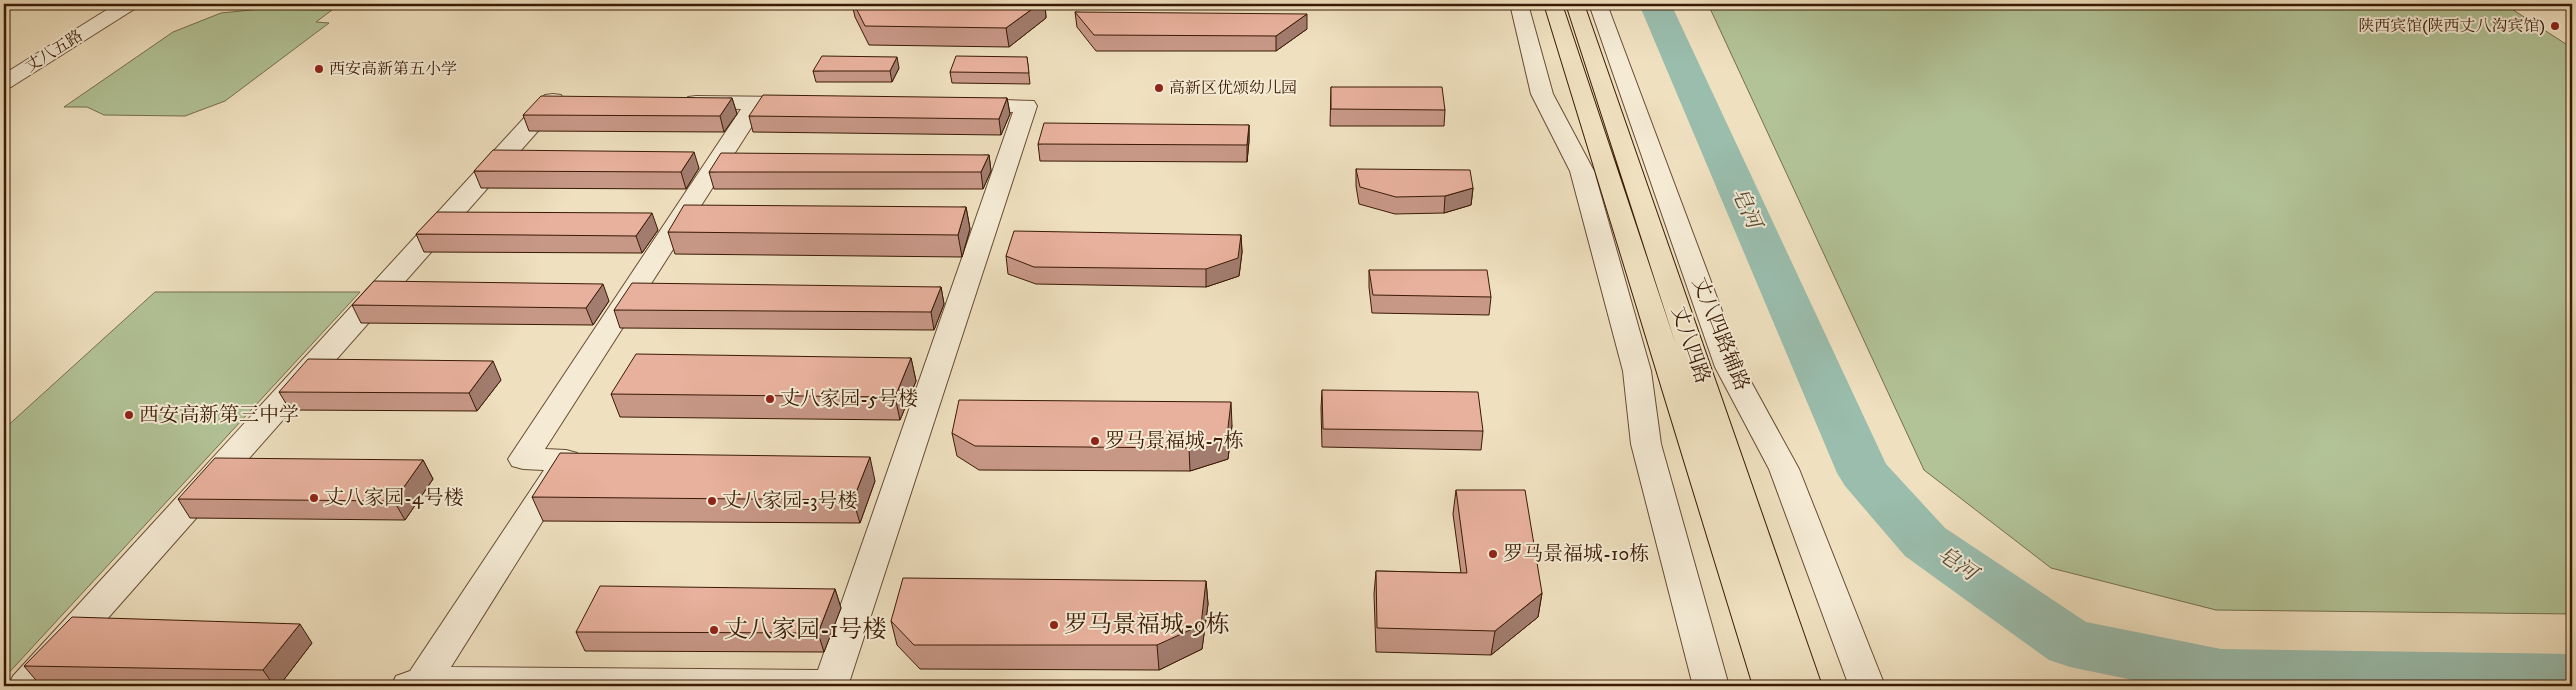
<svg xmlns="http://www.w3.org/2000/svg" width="2576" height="690" viewBox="0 0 2576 690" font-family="'IM FELL DW Pica','Noto Serif SC',serif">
<rect width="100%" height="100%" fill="#efe0bf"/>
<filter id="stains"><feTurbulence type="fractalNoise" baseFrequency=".004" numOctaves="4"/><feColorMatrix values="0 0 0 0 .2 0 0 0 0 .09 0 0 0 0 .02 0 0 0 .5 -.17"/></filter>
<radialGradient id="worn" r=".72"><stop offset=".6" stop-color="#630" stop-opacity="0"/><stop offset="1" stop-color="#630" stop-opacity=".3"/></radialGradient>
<!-- green -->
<g fill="#b2c397" stroke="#766e4e">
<path d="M1708,4H2504L2572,48V614L2216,610L2051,568L1924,470Z"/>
<path d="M260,9L332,10L316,22L329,23L225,101L185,116L104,115L87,107H64L173,32L221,13Z"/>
<path d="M155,292H360L4,678V429Z"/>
</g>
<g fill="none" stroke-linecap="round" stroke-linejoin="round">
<!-- river -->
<path fill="#9abdad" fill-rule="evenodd" d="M1639,4H1671L1886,464L1945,528L2086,622L2221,649L2572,654V686H2162L2070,667L2049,660L1905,556L1845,486L1837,473Z"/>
<!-- minor casing -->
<g stroke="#674c34" stroke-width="2">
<g id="minor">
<path d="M1510,4H1528L1553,94L1594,171L1651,371L1661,444L1729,686H1693L1631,444L1623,371L1570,171L1531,94Z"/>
<path d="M1589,4H1607L1743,367L1799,469L1885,686H1849L1769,469L1715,367Z"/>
<path d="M553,94L561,95L564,100L561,105L48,686H8L13,676L545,95Z"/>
<path d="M696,96L796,97L804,98L807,103L804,108L763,109L545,449L566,450L577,453L581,460L451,667L818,670L1013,112L963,110L960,105L963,100L971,99L1034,101L1037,106L848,686H391L396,676L410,671L544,470L523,469L512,466L508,459L741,109L688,107L685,102L688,97Z"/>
</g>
</g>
<!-- tertiary casing -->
<g stroke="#674c34" stroke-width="2">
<path id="tertiary" d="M116,4H138L136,8L11,87L4,89V74Z"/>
</g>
<!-- primary casing -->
<g stroke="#3a1a05" stroke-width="2">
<path id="primary" d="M1544,4H1562L1676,345L1566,4H1584L1822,686H1753Z"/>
</g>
<!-- minor -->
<use href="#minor" fill="#f5ebd5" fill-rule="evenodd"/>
<!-- tertiary -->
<use href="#tertiary" fill="#f5ebd5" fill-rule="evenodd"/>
<!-- primary -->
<use href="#primary" fill="#efe0bf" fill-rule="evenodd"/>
</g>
<!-- wall -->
<g fill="#c89887" stroke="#3a1a05">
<path d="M852,4H1045L1046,18L1009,47L869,45L855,17Z"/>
<path d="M1075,12L1307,29L1276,51H1096L1077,27Z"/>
<path d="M1027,57L1030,84L952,83L950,72Z"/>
<path d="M899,68L892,82H816L813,71Z"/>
<path d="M1331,87L1445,110L1444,126H1330Z"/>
<path d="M732,98L737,114L724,132L529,131L523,115Z"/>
<path d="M1007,98L1010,114L1001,135L753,132L749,116Z"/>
<path d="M1249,125V141L1247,162L1040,161L1038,144Z"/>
<path d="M989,155L991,171L983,189H714L709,172Z"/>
<path d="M699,168L686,189L481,188L474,171Z"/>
<path d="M1356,169L1473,188L1471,205L1444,213L1395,214L1359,204L1356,186Z"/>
<path d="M966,207L970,229L962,257L675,254L668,232Z"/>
<path d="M658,230L642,253L424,252L416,234Z"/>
<path d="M1241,235L1242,252L1239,276L1206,287L1036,284L1008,274L1006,256Z"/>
<path d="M1369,270L1491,297L1489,315L1372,313L1369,287Z"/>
<path d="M941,287L944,304L934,330L620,328L614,310Z"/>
<path d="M609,301L593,325L361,323L352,305Z"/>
<path d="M911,358L916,381L900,420L620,417L611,394Z"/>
<path d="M501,380L477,411L290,410L279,392Z"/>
<path d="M1322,390L1483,431L1481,450L1322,447L1321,408Z"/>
<path d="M1232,425L1228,459L1190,471L979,470L957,456L952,433Z"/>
<path d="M423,460L433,479L405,520L190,518L178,499Z"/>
<path d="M875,481L860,523L543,521L532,497Z"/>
<path d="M1456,490L1542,593L1538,617L1491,655L1376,652L1374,594L1376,571L1461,573L1453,514Z"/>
<path d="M1206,581L1208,604L1202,649L1159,670L920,669L897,645L891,621Z"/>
<path d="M835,589L841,608L824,652L585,651L576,632Z"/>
<path d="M312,643L279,686H91L40,685L24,666Z"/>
</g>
<!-- shaded-wall -->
<g fill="#a27c6e" stroke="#3a1a05">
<path d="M1039,4H1045L1046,18L1009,47L1006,28Z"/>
<path d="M1307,14V29L1276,51V36Z"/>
<path d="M897,57L899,68L892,82L890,71Z"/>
<path d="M732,98L737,114L724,132L720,116Z"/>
<path d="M1007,98L1010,114L1001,135L999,119Z"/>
<path d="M1249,125V141L1247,162V145Z"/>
<path d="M694,152L699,168L686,189L681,172Z"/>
<path d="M989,155L991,171L983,189L981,172Z"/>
<path d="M1473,188L1471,205L1444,213L1445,196Z"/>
<path d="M966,207L970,229L962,257L958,235Z"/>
<path d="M652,213L658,230L642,253L636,236Z"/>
<path d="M1241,235L1242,252L1239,276L1206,287V269Z"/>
<path d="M603,284L609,301L593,325L586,308Z"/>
<path d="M941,287L944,304L934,330L931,312Z"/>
<path d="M911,358L916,381L900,420L895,397Z"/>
<path d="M493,361L501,380L477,411L469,393Z"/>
<path d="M1231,402L1232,425L1228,459L1190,471L1189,448Z"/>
<path d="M870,457L875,481L860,523L853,500Z"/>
<path d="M423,460L433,479L405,520L394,501Z"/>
<path d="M1206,581L1208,604L1202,649L1159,670L1157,645Z"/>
<path d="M835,589L841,608L824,652L818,633Z"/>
<path d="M1542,593L1538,617L1491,655L1495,631Z"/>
<path d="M300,624L312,643L279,686H274L263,670Z"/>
</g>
<!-- building -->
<g fill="#e8b19d" stroke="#3a1a05">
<path d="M854,4H1039L1006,28L865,26Z"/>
<path d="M1075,12L1307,14L1276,36L1094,35Z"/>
<path d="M822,56L897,57L890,71H813Z"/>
<path d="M956,56L1027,57L1029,73L950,72Z"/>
<path d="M1331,87H1442L1445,110L1331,109Z"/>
<path d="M763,95L1007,98L999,119L749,116Z"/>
<path d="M541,96L732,98L720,116L523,115Z"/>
<path d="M1044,123L1249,125L1247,145L1038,144Z"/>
<path d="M493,150L694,152L681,172L474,171Z"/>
<path d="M721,153L989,155L981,172H709Z"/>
<path d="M1356,169L1470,170L1473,188L1445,196L1396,197L1360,187Z"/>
<path d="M684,205L966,207L958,235L668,232Z"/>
<path d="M437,212L652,213L636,236L416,234Z"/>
<path d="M1014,231L1241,235L1238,258L1206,269L1034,267L1006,256Z"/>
<path d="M1369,270H1487L1491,297L1373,295Z"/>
<path d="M374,281L603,284L586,308L352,305Z"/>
<path d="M632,283L941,287L931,312L614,310Z"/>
<path d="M636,354L911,358L895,397L611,394Z"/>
<path d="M308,359L493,361L469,393L279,392Z"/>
<path d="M1322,390L1478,392L1483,431L1323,429Z"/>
<path d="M959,400L1231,402L1227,436L1189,448L975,446L952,433Z"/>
<path d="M560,453L870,457L853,500L532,497Z"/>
<path d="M215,458L423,460L394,501L178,499Z"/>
<path d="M1456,490H1525L1542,593L1495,631L1377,628L1376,571L1467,573Z"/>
<path d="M903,578L1206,581L1201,625L1157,645H914L891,621Z"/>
<path d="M600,586L835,589L818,633L576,632Z"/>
<path d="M72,617L300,624L263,670L24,666Z"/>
</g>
<!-- markers -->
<g fill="#8f2418" stroke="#f5ebd5" stroke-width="2">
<circle cx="2555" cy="26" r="5"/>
<circle cx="319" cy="69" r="5"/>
<circle cx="1159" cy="88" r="5"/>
<circle cx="770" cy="399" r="5"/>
<circle cx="129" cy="415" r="5"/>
<circle cx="1095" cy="441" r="5"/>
<circle cx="314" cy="498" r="5"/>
<circle cx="712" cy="501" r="5"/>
<circle cx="1493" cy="554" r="5"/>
<circle cx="1054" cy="625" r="5"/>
<circle cx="714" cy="630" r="5"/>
</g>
<g text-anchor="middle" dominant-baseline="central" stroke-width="4" stroke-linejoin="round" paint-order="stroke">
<!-- far-poi labels -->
<g font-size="16" fill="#3a1a05" stroke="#f5ebd5" text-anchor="start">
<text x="2545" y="26" text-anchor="end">陕西宾馆(陕西丈八沟宾馆)</text>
<text x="329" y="69">西安高新第五小学</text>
<text x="1169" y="88">高新区优颂幼儿园</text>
</g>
<!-- far-street labels -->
<g font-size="16" fill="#3a1a05" stroke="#f5ebd5">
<text transform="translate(54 51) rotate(-32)">丈八五路</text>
</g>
<!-- street labels -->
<g font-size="20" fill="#3a1a05" stroke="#f5ebd5">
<text transform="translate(1720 334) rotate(68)">丈八四路辅路</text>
<text transform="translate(1690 345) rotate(71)">丈八四路</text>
</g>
<!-- poi labels -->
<g font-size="20" fill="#3a1a05" stroke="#f5ebd5" text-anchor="start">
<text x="780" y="399">丈八家园-5号楼</text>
<text x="139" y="415">西安高新第三中学</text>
<text x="1105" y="441">罗马景福城-7栋</text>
<text x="324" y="498">丈八家园-4号楼</text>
<text x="722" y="501">丈八家园-3号楼</text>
<text x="1503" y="554">罗马景福城-10栋</text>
</g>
<!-- water labels -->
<g font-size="21" font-style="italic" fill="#574b37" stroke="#f5ebd5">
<text transform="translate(1746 208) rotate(66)">皂河</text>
<text transform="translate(1957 564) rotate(35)">皂河</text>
</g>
<!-- near-poi labels -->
<g font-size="24" fill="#3a1a05" stroke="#f5ebd5" text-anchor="start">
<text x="1064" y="625">罗马景福城-9栋</text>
<text x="724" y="630">丈八家园-1号楼</text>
</g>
</g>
<!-- margin -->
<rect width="2576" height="690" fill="none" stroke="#efe0bf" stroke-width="20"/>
<rect x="5" y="5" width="2566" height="680" fill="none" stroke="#3a1a05" stroke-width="2.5"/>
<rect x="10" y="10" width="2556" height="670" fill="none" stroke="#3a1a05"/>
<rect width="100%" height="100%" filter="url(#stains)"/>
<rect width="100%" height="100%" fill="url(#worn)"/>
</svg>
